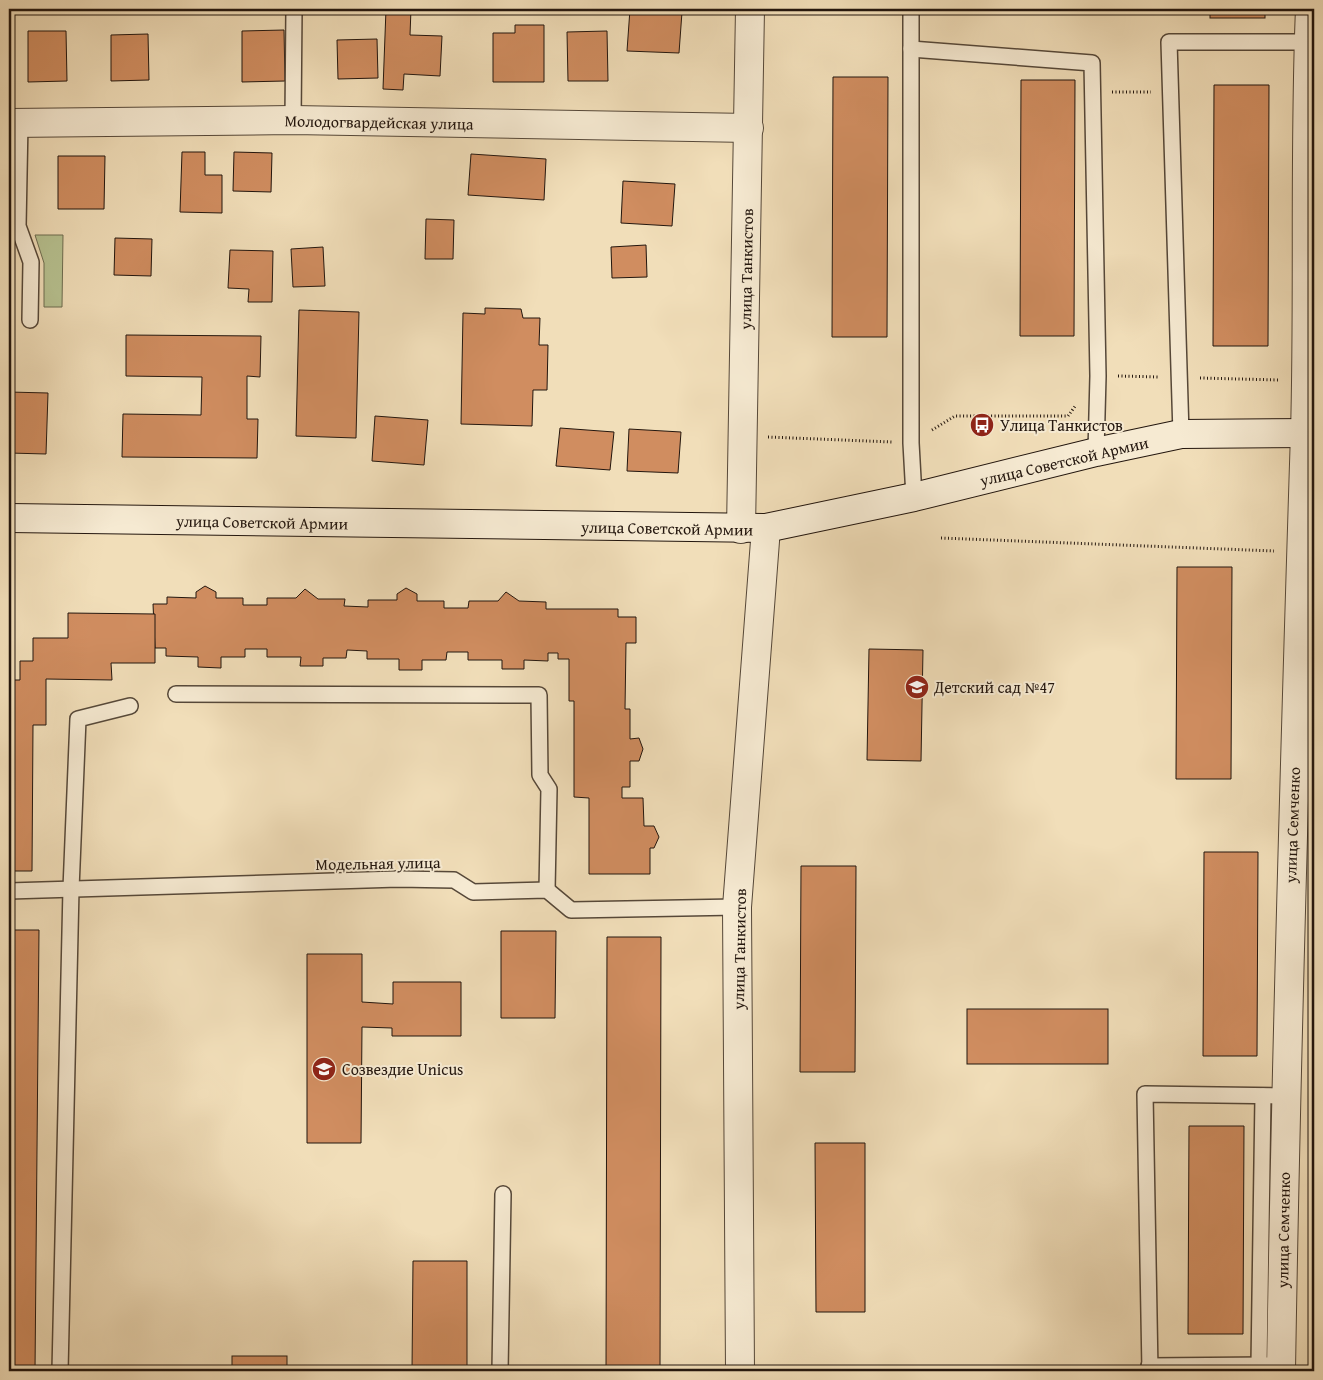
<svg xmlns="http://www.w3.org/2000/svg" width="1323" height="1380" viewBox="0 0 1323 1380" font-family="'Gentium Book Plus',serif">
<rect width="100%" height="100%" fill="#f1deb9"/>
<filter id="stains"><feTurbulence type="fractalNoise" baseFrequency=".004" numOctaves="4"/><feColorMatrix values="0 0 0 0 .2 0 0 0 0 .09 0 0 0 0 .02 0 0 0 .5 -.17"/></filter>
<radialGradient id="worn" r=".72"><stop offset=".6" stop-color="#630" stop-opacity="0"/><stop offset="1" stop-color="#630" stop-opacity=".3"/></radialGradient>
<!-- green -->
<path fill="#b7c291" stroke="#6d6c50" d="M35,235H63L62,307H44V263Z"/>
<!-- building -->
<g fill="#d08d60" stroke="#23160e">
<path d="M386,9H411L410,35L442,36L440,76L404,74L403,90L383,89Z"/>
<path d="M630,9L682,12L679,53L627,51Z"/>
<rect x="833" y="9" width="54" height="3"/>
<rect x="1210" y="9" width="55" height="9"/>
<path d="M515,25H544V82H493V33H515Z"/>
<path d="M284,30L285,81L242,82V31Z"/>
<path d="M28,31H66L67,81L28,82Z"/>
<path d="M607,31L608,81H568L567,32Z"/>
<path d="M148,34L149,80L111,81V35Z"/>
<path d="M377,39L378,78L338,79L337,40Z"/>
<path d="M833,77H888L887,337H832Z"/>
<path d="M1021,80H1075L1074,336H1020Z"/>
<path d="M1214,85H1269L1268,346H1213Z"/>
<path d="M182,152H205V175H222V213L180,212Z"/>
<path d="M234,152L272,153L271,192L233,191Z"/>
<path d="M471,154L546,159L544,200L468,195Z"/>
<path d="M58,156H105L104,209H58Z"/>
<path d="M623,181L675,184L672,226L621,223Z"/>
<path d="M426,219L454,220L453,259H425Z"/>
<path d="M115,238L152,239L151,276L114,275Z"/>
<path d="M646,245L647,277L612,278L611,247Z"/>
<path d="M323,247L325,286L293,287L291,249Z"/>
<path d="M230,250L273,251L272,302H248L249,289L228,288Z"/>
<path d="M485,308L521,309L523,318H540L539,345H548L547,390H533L532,426L461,424L463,313L485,314Z"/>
<path d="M299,310L359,312L356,438L296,436Z"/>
<path d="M126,335L261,336L260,377L247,376V419H258L257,458L122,457L123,414L201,415L202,377L126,376Z"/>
<path d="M9,392L48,393L46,454L9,453Z"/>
<path d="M375,416L428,420L424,465L372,461Z"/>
<path d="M560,428L614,432L610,470L556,466Z"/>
<path d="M629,429L681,432L678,473L627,471Z"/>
<path d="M1177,567H1232L1231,779H1176Z"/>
<path d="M205,586L216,592V598H243V605H267V598H296L305,589L318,599H345L344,606L368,607V600H397V594L406,588L417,594V601H444V608H468L469,601H498L506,592L519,601L546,602V609H618V617H636V643H626L625,709H630V739L639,738L643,749L639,761H630V787H622V798H643L644,826H654L659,837L654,848H650V874H589V798L574,797V701H569V659H558V653H548V661L524,660V669H502V660H468V652H447L446,660H422V670H399V659H367V651L347,650L346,658H323V666H300L301,657H267V649H245V657H221V668L198,667V657L166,656V648H155L153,604H167V597L196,598V592Z"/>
<path d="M68,613L155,614V663H111L112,680L46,679V725H33L32,871H9V680H20V661H33V638H68Z"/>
<path d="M869,649L923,650L921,761L867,760Z"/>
<path d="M1204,852H1258L1257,1056H1203Z"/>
<path d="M801,866H856L855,1072H800Z"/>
<path d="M9,930H39L35,1371H9Z"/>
<path d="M501,931H556L555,1018H501Z"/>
<path d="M607,937H661L660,1371H606Z"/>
<path d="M307,954H362V1002L393,1004V982H461V1036H392V1028L362,1027L361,1143H307Z"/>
<rect x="967" y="1009" width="141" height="55"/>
<path d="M1189,1126H1244L1243,1334H1188Z"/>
<path d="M815,1143H865V1312H816Z"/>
<path d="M413,1261H467V1371H412Z"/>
<rect x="232" y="1356" width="55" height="15"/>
</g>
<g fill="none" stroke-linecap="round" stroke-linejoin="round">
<!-- lane casing -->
<g stroke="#564839" stroke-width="18">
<g id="lane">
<path d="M911,9V443L914,497"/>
<path d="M911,49L1092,63L1098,376L1096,452"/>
<path d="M293,120L294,9"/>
<path d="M20,122L18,226L31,262L30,320"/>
<path d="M1181,434L1169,42H1309"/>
<path d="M176,694L539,695L540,775L549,789L547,890"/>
<path d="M9,891L398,879L454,880L473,892L547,890L571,910L737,907"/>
<path d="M1259,1365L1263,1096"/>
<path d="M1149,1366L1268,1365"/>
<path d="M60,1371L71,889L78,719L130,706"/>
<path d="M500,1371L503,1194"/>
<path d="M1150,1371L1145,1094L1285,1096"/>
</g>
</g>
<!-- street casing -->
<g stroke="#564839" stroke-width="30">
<g id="street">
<path d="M9,123L293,120L749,128"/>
<path d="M741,529L750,9"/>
<path d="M740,1371L737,907L766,528"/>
<path d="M1281,1371C1286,1058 1295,746 1305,433C1309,292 1304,150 1310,9"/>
</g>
</g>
<!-- secondary casing -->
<g stroke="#23160e" stroke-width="30">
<path id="secondary" d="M9,518L766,528L914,497L1096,452L1181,434L1314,433"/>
</g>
<!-- path -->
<g stroke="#23160e" stroke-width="3" stroke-dasharray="1 2.5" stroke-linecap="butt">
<path d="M1112,92H1151"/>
<path d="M1118,376L1159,377"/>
<path d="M1200,378L1279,380"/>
<path d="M932,430L955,416H1068L1076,405"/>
<path d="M768,437L892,442"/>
<path d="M941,538L1274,551"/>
</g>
<!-- lane -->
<use href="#lane" stroke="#f6ead2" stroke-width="15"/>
<!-- street -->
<use href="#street" stroke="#f6ead2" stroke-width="28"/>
<!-- secondary -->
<use href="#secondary" stroke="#f6ead2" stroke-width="28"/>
</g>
<!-- icons -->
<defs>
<g id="bus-disc" transform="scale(1.25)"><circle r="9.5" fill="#8f2418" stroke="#f6ead2"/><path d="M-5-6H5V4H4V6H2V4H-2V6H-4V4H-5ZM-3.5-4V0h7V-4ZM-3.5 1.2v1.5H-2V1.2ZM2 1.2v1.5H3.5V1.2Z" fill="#fff"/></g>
<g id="school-disc" transform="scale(1.25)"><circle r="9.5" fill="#8f2418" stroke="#f6ead2"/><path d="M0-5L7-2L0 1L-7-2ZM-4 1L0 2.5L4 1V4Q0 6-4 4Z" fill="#fff"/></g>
</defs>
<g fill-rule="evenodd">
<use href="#bus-disc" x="982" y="425"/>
<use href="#school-disc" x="917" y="687"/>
<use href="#school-disc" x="324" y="1069"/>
</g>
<g text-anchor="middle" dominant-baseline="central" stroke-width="4" stroke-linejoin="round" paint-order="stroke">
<!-- street labels -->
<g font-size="16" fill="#23160e" stroke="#f6ead2">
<text transform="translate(379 122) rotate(1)">Молодогвардейская улица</text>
<text transform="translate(746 269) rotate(-89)">улица Танкистов</text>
<text transform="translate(1064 461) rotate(-13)">улица Советской Армии</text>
<text transform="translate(262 522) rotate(1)">улица Советской Армии</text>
<text transform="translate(667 528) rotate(1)">улица Советской Армии</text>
<text transform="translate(1292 825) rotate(-88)">улица Семченко</text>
<text transform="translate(378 863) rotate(-1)">Модельная улица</text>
<text transform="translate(739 949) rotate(-89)">улица Танкистов</text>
<text transform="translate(1283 1230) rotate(-89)">улица Семченко</text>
</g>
<!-- poi labels -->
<g font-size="16" fill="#23160e" stroke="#f6ead2" text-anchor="start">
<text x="1000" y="425">Улица Танкистов</text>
<text x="934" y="687">Детский сад №47</text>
<text x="342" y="1069">Созвездие Unicus</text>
</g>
</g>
<!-- margin -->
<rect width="1323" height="1380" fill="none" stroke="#f1deb9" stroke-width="30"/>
<rect x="10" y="10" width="1303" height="1360" fill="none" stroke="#23160e" stroke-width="2.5"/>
<rect x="15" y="15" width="1293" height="1350" fill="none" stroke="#23160e"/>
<rect width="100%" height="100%" filter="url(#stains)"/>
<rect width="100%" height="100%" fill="url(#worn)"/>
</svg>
